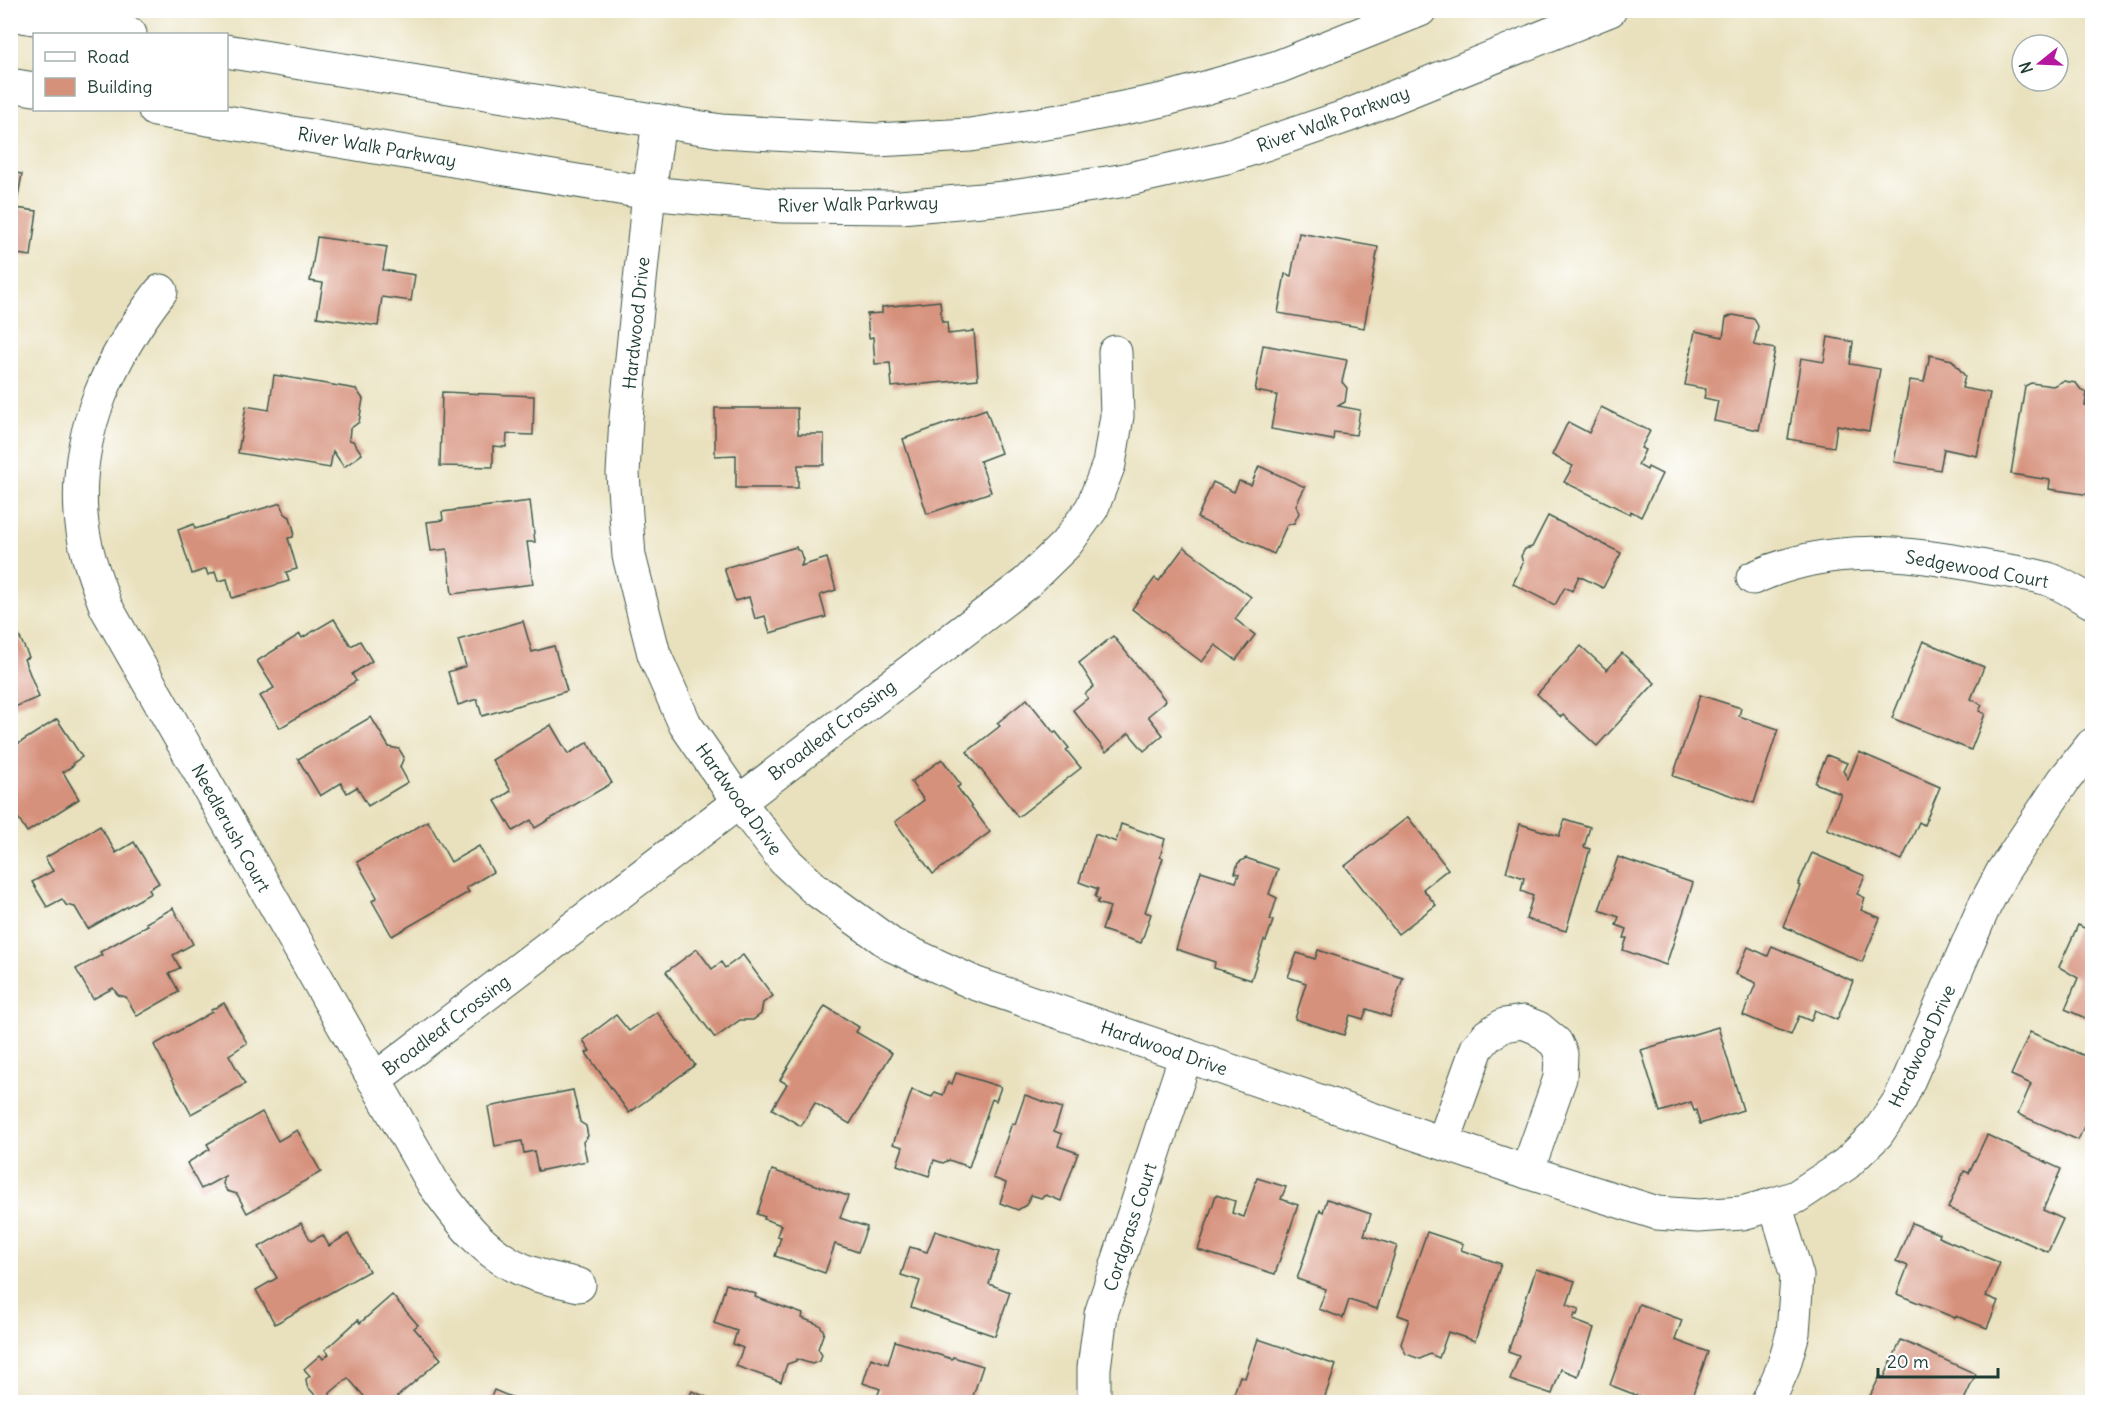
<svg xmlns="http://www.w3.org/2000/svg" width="2103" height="1413" viewBox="0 0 2103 1413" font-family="Delius,sans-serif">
<rect width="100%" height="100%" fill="#fff"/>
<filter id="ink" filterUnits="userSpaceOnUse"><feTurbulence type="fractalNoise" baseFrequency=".0167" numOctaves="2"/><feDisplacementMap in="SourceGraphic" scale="12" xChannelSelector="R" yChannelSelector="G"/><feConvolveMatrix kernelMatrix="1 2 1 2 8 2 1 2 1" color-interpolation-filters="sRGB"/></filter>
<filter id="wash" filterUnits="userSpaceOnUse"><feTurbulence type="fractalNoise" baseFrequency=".008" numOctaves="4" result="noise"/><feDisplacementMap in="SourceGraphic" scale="24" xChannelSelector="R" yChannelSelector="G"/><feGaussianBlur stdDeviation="1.35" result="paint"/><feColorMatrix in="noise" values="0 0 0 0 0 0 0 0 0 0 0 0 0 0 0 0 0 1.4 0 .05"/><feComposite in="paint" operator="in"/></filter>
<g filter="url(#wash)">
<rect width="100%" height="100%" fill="#e9e1be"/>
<g id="blocks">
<!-- building -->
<g fill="#d6917b">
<path d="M10,172L22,174L16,208L37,211L31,256L10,253Z"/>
<path d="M1299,233L1378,247L1364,328L1278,313L1285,274L1291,276Z"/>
<path d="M317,237L387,247L383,270L415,275L411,301L382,297L378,326L317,317L323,283L310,281Z"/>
<path d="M940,301L942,322H947L948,334L974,331L978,379L892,387L890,363L875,364L873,337L869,338L867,314L882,313V307Z"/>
<path d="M1733,315L1754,319L1758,326L1754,345L1775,349L1759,430L1714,421L1718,401L1704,398L1706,389L1685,385L1695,331L1723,337L1726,318Z"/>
<path d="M1828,337L1853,342L1850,364L1880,369L1869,431L1837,425L1834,447L1788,439L1801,358L1824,362Z"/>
<path d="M1263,345L1347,360L1342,382L1347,388L1345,402L1338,406L1360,410L1356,435L1334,432L1333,440L1271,429L1277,395L1255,391Z"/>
<path d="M1930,355L1952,360L1965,376L1962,388L1990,393L1977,456L1944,449L1940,470L1894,462L1910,380L1924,382Z"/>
<path d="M274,375L356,389L363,399L359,422L350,429L349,440L353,441L362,454L344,467L333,451L330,468L238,453L246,406L269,410Z"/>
<path d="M2063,381L2076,383L2082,391L2087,392L2085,405L2092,406V480L2090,495L2049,489L2050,480L2011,474L2025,386L2031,383L2053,386Z"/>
<path d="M442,392L534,396L533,435L507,434L506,447L493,446V467L440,466Z"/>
<path d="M1601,407L1650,431L1641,448L1645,450L1638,465L1647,470L1648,467L1662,474L1641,517L1631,511L1630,514L1564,482L1573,466L1552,455L1568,422L1589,433Z"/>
<path d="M715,408H797L798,434H824V465H798V488H736V455L715,456Z"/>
<path d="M986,409L1001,453L980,461L991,492L927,514L903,439Z"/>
<path d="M1259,466L1305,487L1296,505L1299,513L1294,523L1287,525L1274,554L1197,518L1213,482L1234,492L1239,481L1251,485Z"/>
<path d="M530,501L535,542H527L533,584L452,594L447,549L431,551L427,522L443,520L442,512Z"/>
<path d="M281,503L285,514L290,517L294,531L293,537L288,538L297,569L286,572L289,581L232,598L227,579L218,581L215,572L208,575L206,569L192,574L178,530L194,524L195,529Z"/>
<path d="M1548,516L1621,553L1603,588L1579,576L1572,591L1565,587L1555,605L1513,584L1523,563L1521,556L1525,549L1532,547Z"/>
<path d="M796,547L797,550L800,551L803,560L801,566L827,558L836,590L820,595L826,617L770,633L765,616L755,619L749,597L735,601L724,568Z"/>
<path d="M1184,547L1251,597L1235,619L1255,635L1236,660L1215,645L1202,662L1132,609L1155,578L1159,581Z"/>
<path d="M334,619L351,646L360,641L372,661L352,674L356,681L280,728L260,696L274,688L257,661L300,634L302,638Z"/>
<path d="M10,621H12L29,657L24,659L39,697L10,709Z"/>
<path d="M523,621L532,652L554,646L567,691L482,716L477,699L458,705L448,672L466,666L458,640Z"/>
<path d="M1113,636L1166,701L1148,716L1163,735L1144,751L1129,733L1106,752L1073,710L1088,698L1085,694L1094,686L1079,663Z"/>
<path d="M1923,641L1984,667L1971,699L1982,705L1979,711L1985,714L1971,750L1892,718Z"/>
<path d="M1581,646L1607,670L1622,653L1655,683L1597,746L1563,715L1561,717L1537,694Z"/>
<path d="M1700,695L1741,708L1739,716L1778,729L1754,803L1673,776Z"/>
<path d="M1027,699L1054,733L1056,732L1069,748L1066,750L1081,768L1018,817L967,752L1000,726L997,723Z"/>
<path d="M371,717L389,747L399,749L404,757L400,767L408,782L368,806L357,787L347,793L341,783L320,796L298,759Z"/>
<path d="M57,719L82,757L73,763L74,765L63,772L79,799L27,832L10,805V749Z"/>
<path d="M551,725L568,754L588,742L612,783L535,828L531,820L513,831L495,801L511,791L492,760Z"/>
<path d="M1859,752L1940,787L1924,825L1919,822L1902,860L1827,829L1841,794L1815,783L1827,755L1847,763L1843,771L1848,779Z"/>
<path d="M942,759L961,785L957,787L990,832L933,874L895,822L924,800L911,782Z"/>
<path d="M1408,817L1448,869L1423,889L1436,905L1398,934L1345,866Z"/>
<path d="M1565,819L1590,827L1584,847L1590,849L1566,931L1526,919L1533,896L1521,891L1524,878L1506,872L1520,824L1559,836Z"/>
<path d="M428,821L451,862L479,846L493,872L466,888L469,892L392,936L372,901L377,897L357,862Z"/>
<path d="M1121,824L1165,839L1160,857L1163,858L1145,912L1151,914L1141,943L1102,930L1110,907L1097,903L1099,899L1095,897L1098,889L1079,882L1095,834L1116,842Z"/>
<path d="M100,826L116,853L134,842L159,883L149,889L151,893L88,929L75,907L66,905L62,899L47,907L32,882L53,871L45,858Z"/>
<path d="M1812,853L1865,876L1857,894L1865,898L1861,910L1880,918L1862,962L1783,926L1800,886L1798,885Z"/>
<path d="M1618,857L1693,883L1666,965L1623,950L1627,938H1624L1627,929L1616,925L1619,917L1599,910Z"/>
<path d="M1246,858L1278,869L1269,894L1277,898L1270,920L1273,921L1266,941L1264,940L1251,980L1214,968L1215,962L1176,949L1201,871L1236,882L1239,874L1235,873L1238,863Z"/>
<path d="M173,908L193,944L173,955L180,968L169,973L179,992L137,1016L126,997L118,995L113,988L93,999L76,969L102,955L100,952L148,925L146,923Z"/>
<path d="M2078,925L2091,931L2090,933L2092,934V1021L2065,1009L2078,978L2059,967Z"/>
<path d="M1772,946L1853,981L1837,1020L1815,1010L1811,1021L1799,1016L1791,1035L1743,1015L1756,983L1736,974L1748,947L1768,956Z"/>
<path d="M697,949L712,969L721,962L725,968L743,955L773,996L763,1003L761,1014L753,1020H740L715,1038L666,972Z"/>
<path d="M1318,950L1403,978L1390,1017L1367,1009L1363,1019L1350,1015L1344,1035L1295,1019L1306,983L1288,977L1297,953L1315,959Z"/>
<path d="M224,1003L247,1043L229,1055L245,1084L191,1114L154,1045L212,1012L211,1010Z"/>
<path d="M825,1006L859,1027L856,1032L892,1053L850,1124L815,1103L801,1126L772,1109L787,1084L780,1080Z"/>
<path d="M657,1012L695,1065L629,1113L586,1053L590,1051L583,1040L616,1015L629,1031Z"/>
<path d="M1718,1027L1743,1110L1700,1124L1696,1110L1694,1111L1691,1102L1660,1112L1641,1050Z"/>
<path d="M2030,1032L2092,1059V1100L2090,1106L2092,1108L2078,1140L2018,1114L2031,1084L2011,1075Z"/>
<path d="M956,1073L1001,1087L996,1101L992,1099L969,1167L949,1160L943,1163L934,1160L929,1176L897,1165L903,1147L893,1144L912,1090L932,1097L935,1092L943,1095L948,1082L952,1084Z"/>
<path d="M573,1090L580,1122L586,1126L588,1136L583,1142L587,1161L538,1171L534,1151L524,1153L522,1141L495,1146L488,1107Z"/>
<path d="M1025,1095L1062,1108L1054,1131L1062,1134L1058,1146L1078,1153L1061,1201L1046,1195L1041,1198L1031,1195L1026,1205L1018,1210L1000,1203L1006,1183L993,1178L1012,1123L1015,1124Z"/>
<path d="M262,1112L278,1141L297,1130L321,1172L247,1213L237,1194L227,1191L223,1184L225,1176L201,1189L187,1163L210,1149L207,1144Z"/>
<path d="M1987,1135L2061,1169L2043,1210L2063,1219L2048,1252L1948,1208L1964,1171L1969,1173Z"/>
<path d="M772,1170L848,1196L840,1218L867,1227L858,1252L835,1244L825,1273L775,1256L781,1237L777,1236L781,1225L764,1219L765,1217L757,1214Z"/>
<path d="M1257,1178L1286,1187L1281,1199L1298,1205L1275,1274L1198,1250L1216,1195L1235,1201L1232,1213L1244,1217Z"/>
<path d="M1327,1199L1371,1214L1364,1235L1397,1246L1377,1309L1349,1300L1343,1318L1319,1309L1326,1289L1297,1279L1320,1210L1323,1212Z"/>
<path d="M301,1223L311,1241L323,1235L329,1246L348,1234L369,1271L275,1324L256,1290L277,1278L259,1247Z"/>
<path d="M1912,1223L1939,1234L1938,1237L2000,1263L1986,1296L1998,1301L1987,1328L1956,1316L1955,1318L1897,1294L1908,1266L1896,1261Z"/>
<path d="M935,1231L999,1252L989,1284L1010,1292L995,1336L911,1307L920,1281L901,1275L910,1247L927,1252Z"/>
<path d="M1427,1232L1463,1244L1461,1250L1501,1264L1475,1341L1448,1332L1439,1358L1430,1354L1420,1359L1406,1354L1401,1344L1409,1319L1398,1315Z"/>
<path d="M1536,1269L1575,1281L1567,1305L1579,1309L1577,1315L1575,1314L1573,1320L1594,1328L1578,1376L1561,1369L1552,1394L1510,1380L1519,1356L1508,1352Z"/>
<path d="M726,1284L756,1294L755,1297L803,1314L802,1318L820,1325L824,1332L818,1349L822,1355L820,1361L812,1364L796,1359V1361L787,1364L781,1382L736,1366L743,1348L733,1344L737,1331L714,1323Z"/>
<path d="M392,1295L418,1325L414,1328L441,1359L391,1402H369L348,1378L330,1393V1397L321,1402L307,1386L306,1379L310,1376L304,1369L320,1355L323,1359L329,1354L325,1350L358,1320L360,1323Z"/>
<path d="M1639,1304L1682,1320L1675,1340L1708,1352L1690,1402H1654L1610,1385Z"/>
<path d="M1258,1339L1336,1365L1323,1402H1231L1240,1376L1245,1378Z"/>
<path d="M1901,1340L1976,1374L1963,1402H1867L1880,1376L1884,1378Z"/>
<path d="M895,1341L952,1359L953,1357L983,1366L971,1402H959L947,1399L946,1402H875L880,1389L863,1383L871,1358L888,1364Z"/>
<path d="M494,1390L523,1402H489Z"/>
<path d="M692,1391L718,1402H687Z"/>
</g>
</g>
</g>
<g filter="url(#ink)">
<use href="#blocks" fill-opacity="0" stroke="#3d5649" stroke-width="1.5"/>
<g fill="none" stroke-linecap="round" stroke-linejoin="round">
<!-- minor casing -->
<g stroke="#3d5649" stroke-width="35">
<g id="minor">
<path d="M659,121L649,193L626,417L623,474L629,556L654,654L685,724L738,801L784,860L815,889L892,945L974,983L1527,1172L1657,1213L1698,1216L1742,1213L1775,1204L1796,1197L1846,1164L1877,1134L1900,1100L1983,909L2003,871L2064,780L2092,745"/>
<path d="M161,291C111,356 75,430 81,514C83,547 95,577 106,607L433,1183C460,1221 487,1259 534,1274C549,1279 564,1281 579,1285"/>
<path d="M1753,578C1831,543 1904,551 1985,567C2006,571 2028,573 2048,579C2063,584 2078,595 2092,602"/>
<path d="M374,1080L1026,583L1066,544L1092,508L1109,464L1117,416L1115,352"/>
<path d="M1443,1143L1477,1048L1488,1035L1504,1025L1523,1022L1538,1028L1556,1043L1561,1054L1560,1078L1527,1172"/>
<path d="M1094,1402V1368L1101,1314L1186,1055"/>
<path d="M1768,1402L1783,1368L1793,1333L1797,1276L1775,1204"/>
</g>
</g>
<!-- tertiary casing -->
<g stroke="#3d5649" stroke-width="35">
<g id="tertiary">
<path d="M10,14L130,34"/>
<path d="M226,51L721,131L876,140L970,135L1059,121L1163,100L1278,67L1420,10"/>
<path d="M10,85L34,89"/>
<path d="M155,110L649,193L782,206L900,207L1005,198L1120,181L1227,157L1347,116L1610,10"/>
</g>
</g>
<!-- minor -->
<use href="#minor" stroke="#fff" stroke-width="33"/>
<!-- tertiary -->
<use href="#tertiary" stroke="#fff" stroke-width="33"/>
</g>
</g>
<g text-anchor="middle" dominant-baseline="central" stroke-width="6" stroke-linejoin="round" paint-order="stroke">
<!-- street labels -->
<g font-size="18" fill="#1f3d34" stroke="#fff">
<text transform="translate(1333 119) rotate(-20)">River Walk Parkway</text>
<text transform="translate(377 147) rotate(10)">River Walk Parkway</text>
<text transform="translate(858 204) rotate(-1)">River Walk Parkway</text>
<text transform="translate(636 323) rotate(-84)">Hardwood Drive</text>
<text transform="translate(1977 569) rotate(10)">Sedgewood Court</text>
<text transform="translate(832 730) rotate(-37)">Broadleaf Crossing</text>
<text transform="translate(739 799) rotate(54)">Hardwood Drive</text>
<text transform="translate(231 828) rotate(61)">Needlerush Court</text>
<text transform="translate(446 1025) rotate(-37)">Broadleaf Crossing</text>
<text transform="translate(1922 1046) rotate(-65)">Hardwood Drive</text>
<text transform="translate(1164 1048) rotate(19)">Hardwood Drive</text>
<text transform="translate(1130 1227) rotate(-72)">Cordgrass Court</text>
</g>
</g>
<!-- margin -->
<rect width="2103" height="1413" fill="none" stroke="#fff" stroke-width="36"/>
<!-- legend -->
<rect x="33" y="33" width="195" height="78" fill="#ffffff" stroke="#a5b1ae" stroke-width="1.5"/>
<rect x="45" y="52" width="30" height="9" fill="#ffffff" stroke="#a5b1ae" stroke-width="1.5"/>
<text x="87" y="63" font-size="18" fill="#1f3d34">Road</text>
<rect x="45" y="78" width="30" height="18" fill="#d6917b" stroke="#a5b1ae" stroke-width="1.5"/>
<text x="87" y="93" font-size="18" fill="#1f3d34">Building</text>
<!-- north arrow -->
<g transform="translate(2040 63) rotate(252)"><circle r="28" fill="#ffffff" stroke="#a5b1ae" stroke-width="1.5"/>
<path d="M0-4.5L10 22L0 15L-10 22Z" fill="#b5179e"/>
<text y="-9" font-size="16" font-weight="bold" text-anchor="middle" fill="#1f3d34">N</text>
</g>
<!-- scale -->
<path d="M1878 1368v9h120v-9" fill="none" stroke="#1f3d34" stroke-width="3"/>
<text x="1887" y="1368" font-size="18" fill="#1f3d34" stroke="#ffffff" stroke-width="4.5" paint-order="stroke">20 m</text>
</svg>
